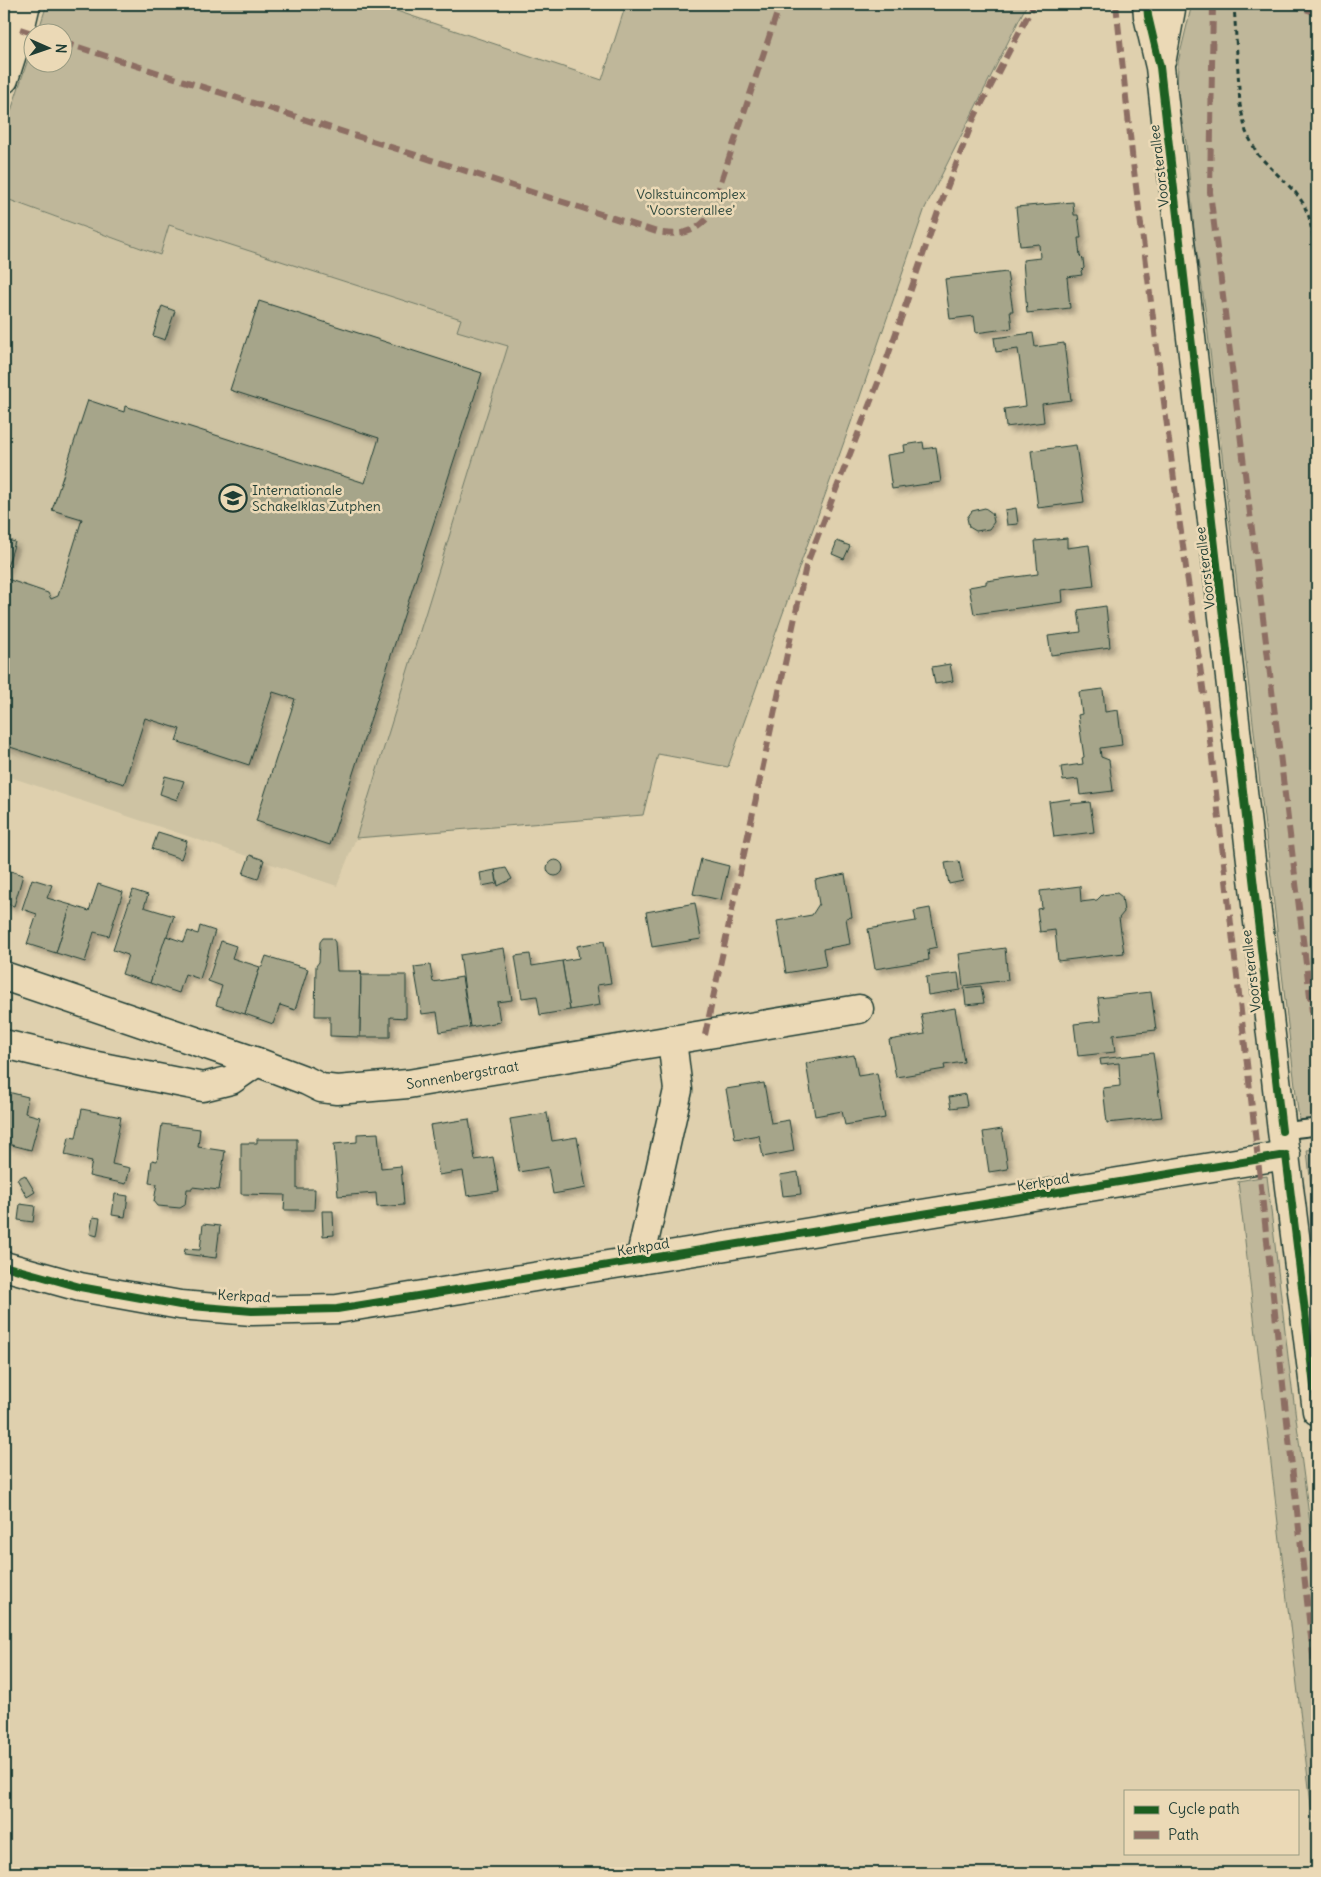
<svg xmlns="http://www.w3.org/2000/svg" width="1321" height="1877" viewBox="0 0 1321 1877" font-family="Delius,sans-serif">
<defs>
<filter id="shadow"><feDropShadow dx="4.5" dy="4.5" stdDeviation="2.5" flood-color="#0004"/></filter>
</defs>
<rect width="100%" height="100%" fill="#dfd0ae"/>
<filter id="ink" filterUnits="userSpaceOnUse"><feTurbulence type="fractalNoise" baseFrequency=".02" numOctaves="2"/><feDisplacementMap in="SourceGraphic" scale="10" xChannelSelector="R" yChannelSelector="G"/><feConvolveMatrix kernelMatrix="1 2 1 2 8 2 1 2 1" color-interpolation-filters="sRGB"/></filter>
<g filter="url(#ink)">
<!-- built -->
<path fill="#cec3a3" d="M5,199L160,255L169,225L461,319L458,331L508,346L356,838L337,886L4,775Z"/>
<!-- green -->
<g fill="#bfb79a" stroke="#6f7a67">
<path d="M47,4H376L602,80L626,4H1027L925,208L854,414L728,767L658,754L643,815L356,838L508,346L457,331L461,319L169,225L160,255L4,198V132L32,47V62H62V32H38Z"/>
<path d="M1192,4H1317V1118L1299,1120L1205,308L1195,240L1186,142L1177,96L1178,62Z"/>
<path d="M1317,1149V1241L1307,1150Z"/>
<path d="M1267,1176L1289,1365L1317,1576V1856L1238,1181Z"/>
</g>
<!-- building -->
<g fill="#a6a58a" stroke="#1f3d34" filter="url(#shadow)">
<path d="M1073,202L1074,215H1078L1081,238H1078L1080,256L1083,259L1084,268L1081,271L1082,275L1067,277L1070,308L1027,313L1023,260L1040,258L1039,244L1020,246L1016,207Z"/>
<path d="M1007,272L1013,311H1010L1012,328L976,333L974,316L950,319L945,279Z"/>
<path d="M259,301L482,373L330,845L256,821L295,699L273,692L249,765L176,741L180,729L145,718L124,784L4,745V578L48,593L51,599L58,596L82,519L52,510L88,400L124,412L125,406L365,483L379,438L230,390Z"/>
<path d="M162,306L175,311L165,340L153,336Z"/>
<path d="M1033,333L1035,347L1064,343L1071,400L1042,404L1044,422L1006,427L1004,409L1026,406L1018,349L996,352L994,338Z"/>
<path d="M923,442L924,449L936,447L941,482L892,489L887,455L905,452L904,445Z"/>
<path d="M1076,445L1084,502L1038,508L1031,451Z"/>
<path d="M985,508L992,513L994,522L989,529L976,531L969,527L967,518L972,511Z"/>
<path d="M1016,508L1018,524L1007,525L1005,510Z"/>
<path d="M1067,538V548L1089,545L1094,586L1062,590L1063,602L974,614L969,587L986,584V581L1038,574L1035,541Z"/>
<path d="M4,539L15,542L4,577Z"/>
<path d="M837,541L850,546L844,559L832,554Z"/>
<path d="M1106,606L1110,647L1051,655L1048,636L1081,632L1078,610Z"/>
<path d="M950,664L953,681L935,684L932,667Z"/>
<path d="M1103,689L1105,712L1118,710L1122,745L1100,748L1101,757L1109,760L1113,791L1080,795L1078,779L1063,781L1061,767L1083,764L1082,758L1084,757L1078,715L1082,714L1079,692Z"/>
<path d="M165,776L184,781L177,800L160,794Z"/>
<path d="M1070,799L1071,804L1090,802L1094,832L1054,837L1049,802Z"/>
<path d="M158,832L187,841L181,859L152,849Z"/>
<path d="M250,855L264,860L258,879L243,874Z"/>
<path d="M701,859L729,866L721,900L693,894Z"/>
<circle cx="555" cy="868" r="8"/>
<path d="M959,861L963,881L949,884L945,863Z"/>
<path d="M506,868L512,879L498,886L495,870Z"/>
<path d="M4,869L23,875L14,906L4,903Z"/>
<path d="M495,870L497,883L482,886L480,873Z"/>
<path d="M845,874L852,917L846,918L850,944L823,949L826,966L786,973L777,921L812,915L819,904L815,880Z"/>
<path d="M32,879L52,885L47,898L71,905L56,953L27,944L37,914L22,909Z"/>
<path d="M98,884L123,892L109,936L94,932L85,962L56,953L71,905L89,911Z"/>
<path d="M1080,886L1081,902L1097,900L1102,895L1117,893L1122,897L1124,912L1119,918L1124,953L1058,961L1055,930L1040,932L1037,909L1042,908L1040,891Z"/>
<path d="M133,890L148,895L144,907L174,916L150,983L122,974L128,955L113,950Z"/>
<path d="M695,903L701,939L652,947L646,912Z"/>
<path d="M930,908L937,947L928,949L929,960L875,969L868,929L916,921L914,911Z"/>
<path d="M200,926L215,931L200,979L185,974L179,993L150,983L166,936L184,942L188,931L198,934Z"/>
<path d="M323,938H332L335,942L337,971H361L360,1037L330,1036V1016H315L316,966L319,962L320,942Z"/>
<path d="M221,941L236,946L232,958L260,967L245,1014L216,1005L222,986L208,981Z"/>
<path d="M604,941L611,983L597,985L600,1005L570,1010L562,961L579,958L577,946Z"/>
<path d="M504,948L512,1000L497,1002L500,1022L470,1027L460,955Z"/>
<path d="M1005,948L1008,980L963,986L959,954Z"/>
<path d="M530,954L532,966L562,961L570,1010L540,1015L537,996L522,998L515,956Z"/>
<path d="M266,956L308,969L295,1010L280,1005L273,1024L245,1014L260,967H262Z"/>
<path d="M430,965L433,982L462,977L470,1027L440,1032L437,1012L422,1014L414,967Z"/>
<path d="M361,971V975H406V1018L390,1017V1037H360Z"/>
<path d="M958,973L960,990L928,995L926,977Z"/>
<path d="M981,986L984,1003L966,1005L964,988Z"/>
<path d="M1151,992L1156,1030L1113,1035L1115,1052L1078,1056L1074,1024L1101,1021L1098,998Z"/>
<path d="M955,1008L964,1062L944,1065L945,1069L896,1077L889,1040L925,1034L921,1014Z"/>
<path d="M1153,1053L1162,1117L1107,1123L1103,1088L1120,1086L1119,1063L1101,1065L1100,1059Z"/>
<path d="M854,1055L858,1076L877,1073L885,1118L845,1125L842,1111L815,1116L806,1063Z"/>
<path d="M764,1083L771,1123L789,1120L794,1151L763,1157L759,1135L735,1139L726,1089Z"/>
<path d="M4,1091L28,1097L25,1113L40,1117L31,1150L4,1143Z"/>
<path d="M965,1094L967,1106L951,1108L949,1097Z"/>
<path d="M82,1109L121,1117L112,1164L130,1168L126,1184L89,1176L92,1161L65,1155L69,1137L76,1138Z"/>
<path d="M547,1113L552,1141L577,1137L586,1188L553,1194L548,1167L519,1172L510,1119Z"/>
<path d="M469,1119L475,1160L493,1157L499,1191L467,1196L463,1171L439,1175L430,1125Z"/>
<path d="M162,1124L200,1129L198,1147L225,1151L219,1190L192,1187V1189H187L185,1205L180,1208L158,1206L154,1201L157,1184L149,1183L152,1160L157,1161Z"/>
<path d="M1002,1129L1008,1169L989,1172L983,1132Z"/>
<path d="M378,1133L381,1168L401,1166L404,1205L377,1207L376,1193L338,1196L334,1144L357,1142V1134Z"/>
<path d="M257,1139H297V1189H315L314,1210H284L285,1195L241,1194V1143H257Z"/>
<path d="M798,1172L801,1194L783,1196L780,1175Z"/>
<path d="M25,1175L35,1192L27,1197L17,1179Z"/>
<path d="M115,1194L128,1196L125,1217L112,1215Z"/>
<path d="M20,1204L35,1206L33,1222L18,1220Z"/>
<path d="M322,1211H333L334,1235L323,1236Z"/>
<path d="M93,1217L100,1218L97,1236L90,1234Z"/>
<path d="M203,1224L220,1226L216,1258L184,1254L185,1249L200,1250Z"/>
</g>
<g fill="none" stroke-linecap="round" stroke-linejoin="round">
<!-- lane casing -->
<g stroke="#1f3d34" stroke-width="19">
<path id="lane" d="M1282,1131L1317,1127"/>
</g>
<!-- street casing -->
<g stroke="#1f3d34" stroke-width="31">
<g id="street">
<path d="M4,79L20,29L26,4"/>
<path id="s1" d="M4,976L257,1062L307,1081L321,1088L337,1090L408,1084L672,1040L678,1090L640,1260"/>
<path d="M672,1040L859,1009"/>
<path d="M4,1044L92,1065L203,1087L231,1080L257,1062"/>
<path d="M4,1266L80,1287L180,1305L252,1311L337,1309L1286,1155"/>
</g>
</g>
<!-- secondary casing -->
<g stroke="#1f3d34" stroke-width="31">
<g id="secondary">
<path d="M1147,4L1148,16L1160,67L1282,1131L1317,1411"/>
<path d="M1162,58L1172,4"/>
</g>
</g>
<!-- path -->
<g stroke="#1f3d34" stroke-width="3" stroke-dasharray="5 4" stroke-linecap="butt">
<path d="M1234,4L1240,105L1246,132L1258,155L1296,193L1303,203L1309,217L1317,255"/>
<path d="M1317,381V415"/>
</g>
<!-- lane -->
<use href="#lane" stroke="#ebd9b6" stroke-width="15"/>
<!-- street -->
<use href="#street" stroke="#ebd9b6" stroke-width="28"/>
<!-- secondary -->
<use href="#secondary" stroke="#ebd9b6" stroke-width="28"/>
<!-- quiet -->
<g stroke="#8d6e63" stroke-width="6" stroke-dasharray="12 6" stroke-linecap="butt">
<path d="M1116,4L1133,163L1179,518L1208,723L1258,1160L1317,1691"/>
<path d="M1213,4L1210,192L1317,1052"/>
<path d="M1289,4L1317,13"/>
<path d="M20,29L32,33"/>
<path d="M62,42L657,232C679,236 695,234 710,215L780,4"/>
<path d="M705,1035L806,566L883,370L940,206L974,118L1034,4"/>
</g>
<!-- cycleway casing -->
<g stroke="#ebd9b6" stroke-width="11">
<g id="cycleway">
<path d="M1147,4L1148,16L1160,67L1282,1131"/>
<path d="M4,1266L80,1287L180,1305L252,1311L337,1309L1286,1155L1317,1411"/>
</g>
</g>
<!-- cycleway -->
<use href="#cycleway" stroke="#1b5e20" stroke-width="8"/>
</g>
</g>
<!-- icons -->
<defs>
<g id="school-ring" transform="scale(1.4375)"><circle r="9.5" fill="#ebd9b6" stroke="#1f3d34" stroke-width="1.5"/><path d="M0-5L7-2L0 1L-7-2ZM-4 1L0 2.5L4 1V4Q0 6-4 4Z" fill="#1f3d34"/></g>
</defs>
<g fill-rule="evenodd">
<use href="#school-ring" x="233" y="498"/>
</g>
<g text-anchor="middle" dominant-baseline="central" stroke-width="5" stroke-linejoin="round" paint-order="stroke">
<!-- street labels -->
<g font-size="14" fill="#1f3d34" stroke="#ebd9b6">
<text transform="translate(1159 166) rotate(-97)">Voorsterallee</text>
<text transform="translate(1205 568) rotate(-97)">Voorsterallee</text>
<text transform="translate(1251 971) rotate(-97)">Voorsterallee</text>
<text stroke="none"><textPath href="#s1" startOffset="479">Sonnenbergstraat</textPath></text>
<text transform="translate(1043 1182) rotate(-9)">Kerkpad</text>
<text transform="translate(643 1247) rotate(-9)">Kerkpad</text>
<text transform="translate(244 1296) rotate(3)">Kerkpad</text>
</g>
<!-- park labels -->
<g font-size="14" fill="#2f493e" stroke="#ebd9b6">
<text x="691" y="194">Volkstuincomplex<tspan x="691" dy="16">'Voorsterallee'</tspan></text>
</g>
<!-- poi labels -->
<g font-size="14" fill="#1f3d34" stroke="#ebd9b6" text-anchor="start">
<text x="252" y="490">Internationale<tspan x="252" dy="16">Schakelklas Zutphen</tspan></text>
</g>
</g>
<!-- margin -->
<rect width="1321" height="1877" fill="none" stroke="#ebd9b6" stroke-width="20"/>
<rect x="10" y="10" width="1301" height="1857" fill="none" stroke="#1f3d34" stroke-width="2" filter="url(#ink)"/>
<!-- legend -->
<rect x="1124" y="1790" width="175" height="65" fill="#ebd9b6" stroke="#999b82"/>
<rect x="1134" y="1806" width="25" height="8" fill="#1b5e20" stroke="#999b82"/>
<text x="1168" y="1814" font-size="15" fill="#1f3d34">Cycle path</text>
<rect x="1134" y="1831" width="25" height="8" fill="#8d6e63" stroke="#999b82"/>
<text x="1168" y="1840" font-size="15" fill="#1f3d34">Path</text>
<!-- north arrow -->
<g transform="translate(48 48) rotate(92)"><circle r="24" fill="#ebd9b6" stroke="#999b82"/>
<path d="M0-4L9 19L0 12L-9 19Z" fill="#1f3d34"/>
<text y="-8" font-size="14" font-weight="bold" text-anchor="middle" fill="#1f3d34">N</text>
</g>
</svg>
